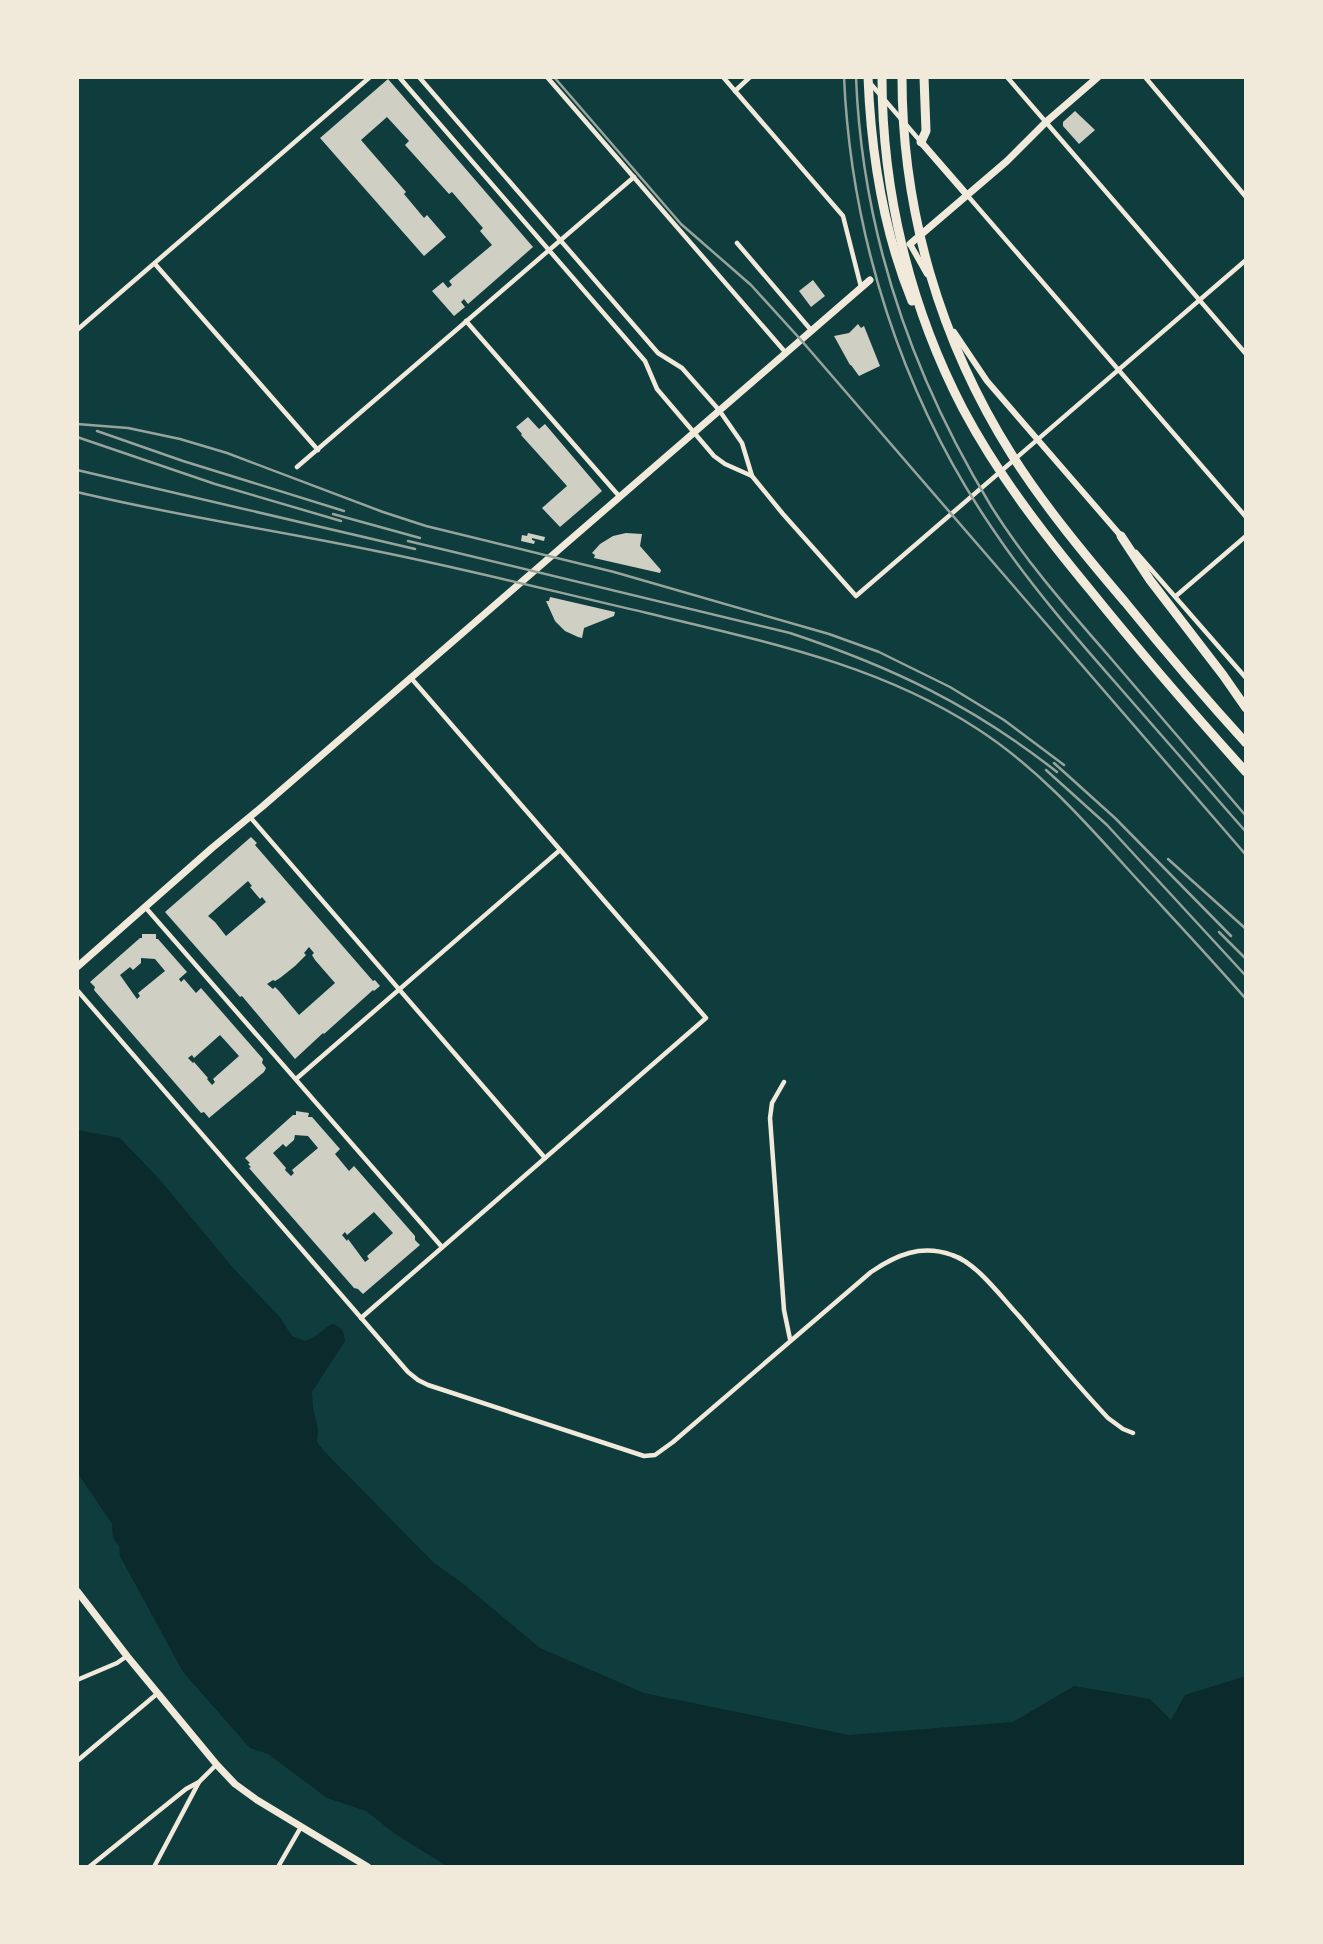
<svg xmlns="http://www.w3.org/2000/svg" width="1323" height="1944" viewBox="0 0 1323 1944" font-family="'Fira Sans',sans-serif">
<rect width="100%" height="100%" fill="#0f3d3e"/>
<!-- water -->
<path fill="#0a2a2b" d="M77,1130L120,1138L161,1181L234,1269L279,1316L292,1336L305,1341L313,1338L331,1324C341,1325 344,1331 345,1341L312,1392L313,1407L318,1429L317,1442L323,1450L434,1563L461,1582L540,1648L644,1693L849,1735L1013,1722L1074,1686L1150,1699L1171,1720L1185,1695L1246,1676V1867H448L394,1833L366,1811L327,1798L268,1754L250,1748L183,1672L120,1556L119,1546L113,1538L112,1524L77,1472Z"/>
<!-- building -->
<g fill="#cfcfc3" fill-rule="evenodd">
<path d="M388,79L533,247L468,304L464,299L461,302L465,307L454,316L432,291L443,282L448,288L452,285L449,281L492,245L480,231L483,228L452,192L449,194L405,145L409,141L387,117L361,140L406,192L404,194L424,218L427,215L446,237L424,256L320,138Z"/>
<path d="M1075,111L1095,130L1079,144L1063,126V122Z"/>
<path d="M813,280L825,296L811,307L799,291Z"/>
<path d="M858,324L861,328L864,326L880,366L859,376L851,365H850L834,336L849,333Z"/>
<path d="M528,417L539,429L545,424L602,491L560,527L542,508L567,486L521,435L522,434L516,427Z"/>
<path d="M528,533L545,537L544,541L532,538V540L535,541L534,544L521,541L522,535L527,536Z"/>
<path d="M626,533L642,534L640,546L661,570L660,573L594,558L595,555L592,553L600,544L613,536Z"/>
<path d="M550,597L615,612L614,616L584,628L582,638L578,637L565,631L555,621L546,601H549Z"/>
<path d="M251,837L257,843L255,845L373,981L375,980L380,986L374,991L373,990L324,1034L323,1033L295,1059L242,996L240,997L165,912ZM248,881L252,886L250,887L260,899L262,897L266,902L226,936L215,922L208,916ZM309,947L314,953L312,955L315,960L335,983L299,1015L279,991L275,987L273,989L267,984L273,980L275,981L280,978L295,966L306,955L304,953Z"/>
<path d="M142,934H156V939H158L187,972L179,979L181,982L184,979L196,993L201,988L263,1059L262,1063L266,1068L264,1072L209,1118L204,1112L201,1113L94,990L95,987L90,982L140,938H142ZM141,958L155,959L165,971L138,993L140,996L137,999L120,975L130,967L133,970L141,963ZM220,1035L239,1056L213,1079L215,1082L212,1085L207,1079L208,1078L194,1062L193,1063L188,1058L192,1055L194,1058Z"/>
<path d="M296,1111L309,1113L308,1117H312L340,1149L335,1154L349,1171L354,1166L415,1236V1240L420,1245L363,1294L358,1289L354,1288L249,1168L251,1167L248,1164L250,1163L245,1158L293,1115H296ZM295,1135L308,1136L318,1148L292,1170L294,1173L291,1176L285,1170L286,1168L273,1153L283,1144L286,1147L294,1140ZM374,1212L393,1233L367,1256L369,1259L365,1262L348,1239L347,1241L342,1235L345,1232L347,1235Z"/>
</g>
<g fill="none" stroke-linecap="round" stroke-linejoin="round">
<!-- minor -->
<g stroke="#f1e9da" stroke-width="4.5">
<path d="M399,77L645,361L657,389L714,456L725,464L752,476"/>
<path d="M419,77L658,353L682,368L719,410L742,443L752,476L783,514L856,596L1246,260"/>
<path d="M547,77L786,353"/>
<path d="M723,77L843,216L861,287"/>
<path d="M1007,77L1246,354"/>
<path d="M1145,77L1246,197"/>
<path d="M870,83L921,142"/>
<path d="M735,91L750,77"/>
<path d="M967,195L1246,517"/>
<path d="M737,243L811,330"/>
<path d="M155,264L318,450"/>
<path d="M466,321L619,496"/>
<path d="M77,330L370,77"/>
<path d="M297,467L634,177"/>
<path d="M1136,552L1246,678"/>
<path d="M1176,596L1246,536"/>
<path d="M250,817L545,1158"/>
<path d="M146,908L442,1247"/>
<path d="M77,990L408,1372L418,1380L428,1385L644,1456L655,1455L673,1442L871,1272C896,1255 921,1244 952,1255C977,1263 1001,1297 1019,1316C1048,1350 1077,1385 1108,1418L1123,1429L1133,1433"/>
<path d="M296,1079L560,850"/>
<path d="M784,1082L772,1103L770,1118L784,1310L790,1339"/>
<path d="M361,1318L706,1018L411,678"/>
<path d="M77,1680L117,1663L127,1656"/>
<path d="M77,1761L158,1693"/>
<path d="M89,1867L186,1789L199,1782L216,1765"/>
<path d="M154,1867L199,1782"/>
<path d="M278,1867L301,1827"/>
</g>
<!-- tertiary -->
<g stroke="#f1e9da" stroke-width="6">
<path d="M910,244L927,274"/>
<path d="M954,332L987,381L1121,536"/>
</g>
<!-- primary -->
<g stroke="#f1e9da" stroke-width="7">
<path d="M921,142L967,195"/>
<path d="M910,244L1007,161L1046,122L1098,77"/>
<path d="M77,967L212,848L263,806L870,280"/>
<path d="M77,1591L127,1656L217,1765L235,1784L257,1800L368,1867"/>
</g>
<!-- motorway -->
<g stroke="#f1e9da" stroke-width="9">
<path d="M868,77C871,153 883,230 912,301"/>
<path d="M882,77C882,192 910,307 963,409C998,475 1043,533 1091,591C1141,653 1193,713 1246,772"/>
<path d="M902,77C902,211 940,341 1012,455C1045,507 1085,555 1125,602C1164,650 1204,697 1246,743"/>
<path d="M921,142L926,131L924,77"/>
<path d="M1121,536L1150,580L1223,675L1246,708"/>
</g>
<!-- rail -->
<g stroke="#97a49c" stroke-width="2.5">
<path d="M554,77L681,224L751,285L801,340L1246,855"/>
<path d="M844,77C851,236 902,396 992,528C1028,582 1071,632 1114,681C1158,731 1202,782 1246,832"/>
<path d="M856,77C862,231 911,374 991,506C1024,559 1067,608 1108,655C1154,709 1200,762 1246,816"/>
<path d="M77,424L128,428L180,439L227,453L383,512L426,526L614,572L829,634L879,652L950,687L1004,720L1064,765"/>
<path d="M97,431L183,461L344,511"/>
<path d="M77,437L215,484L341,521"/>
<path d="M77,470L415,549"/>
<path d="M77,492C176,516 276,530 376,551C466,569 556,592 647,613C761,641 876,663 976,728C1034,765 1080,816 1126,867C1166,911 1207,954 1246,999"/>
<path d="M333,514L420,538"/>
<path d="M408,541L790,633C892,667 972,705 1057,772"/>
<path d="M1054,763L1115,818L1231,936"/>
<path d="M1046,770L1107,825L1246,976"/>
<path d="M1168,859L1246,929"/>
<path d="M1219,932L1246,959"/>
</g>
</g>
<!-- border -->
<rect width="1323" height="1944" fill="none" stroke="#f1e9da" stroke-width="158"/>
</svg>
